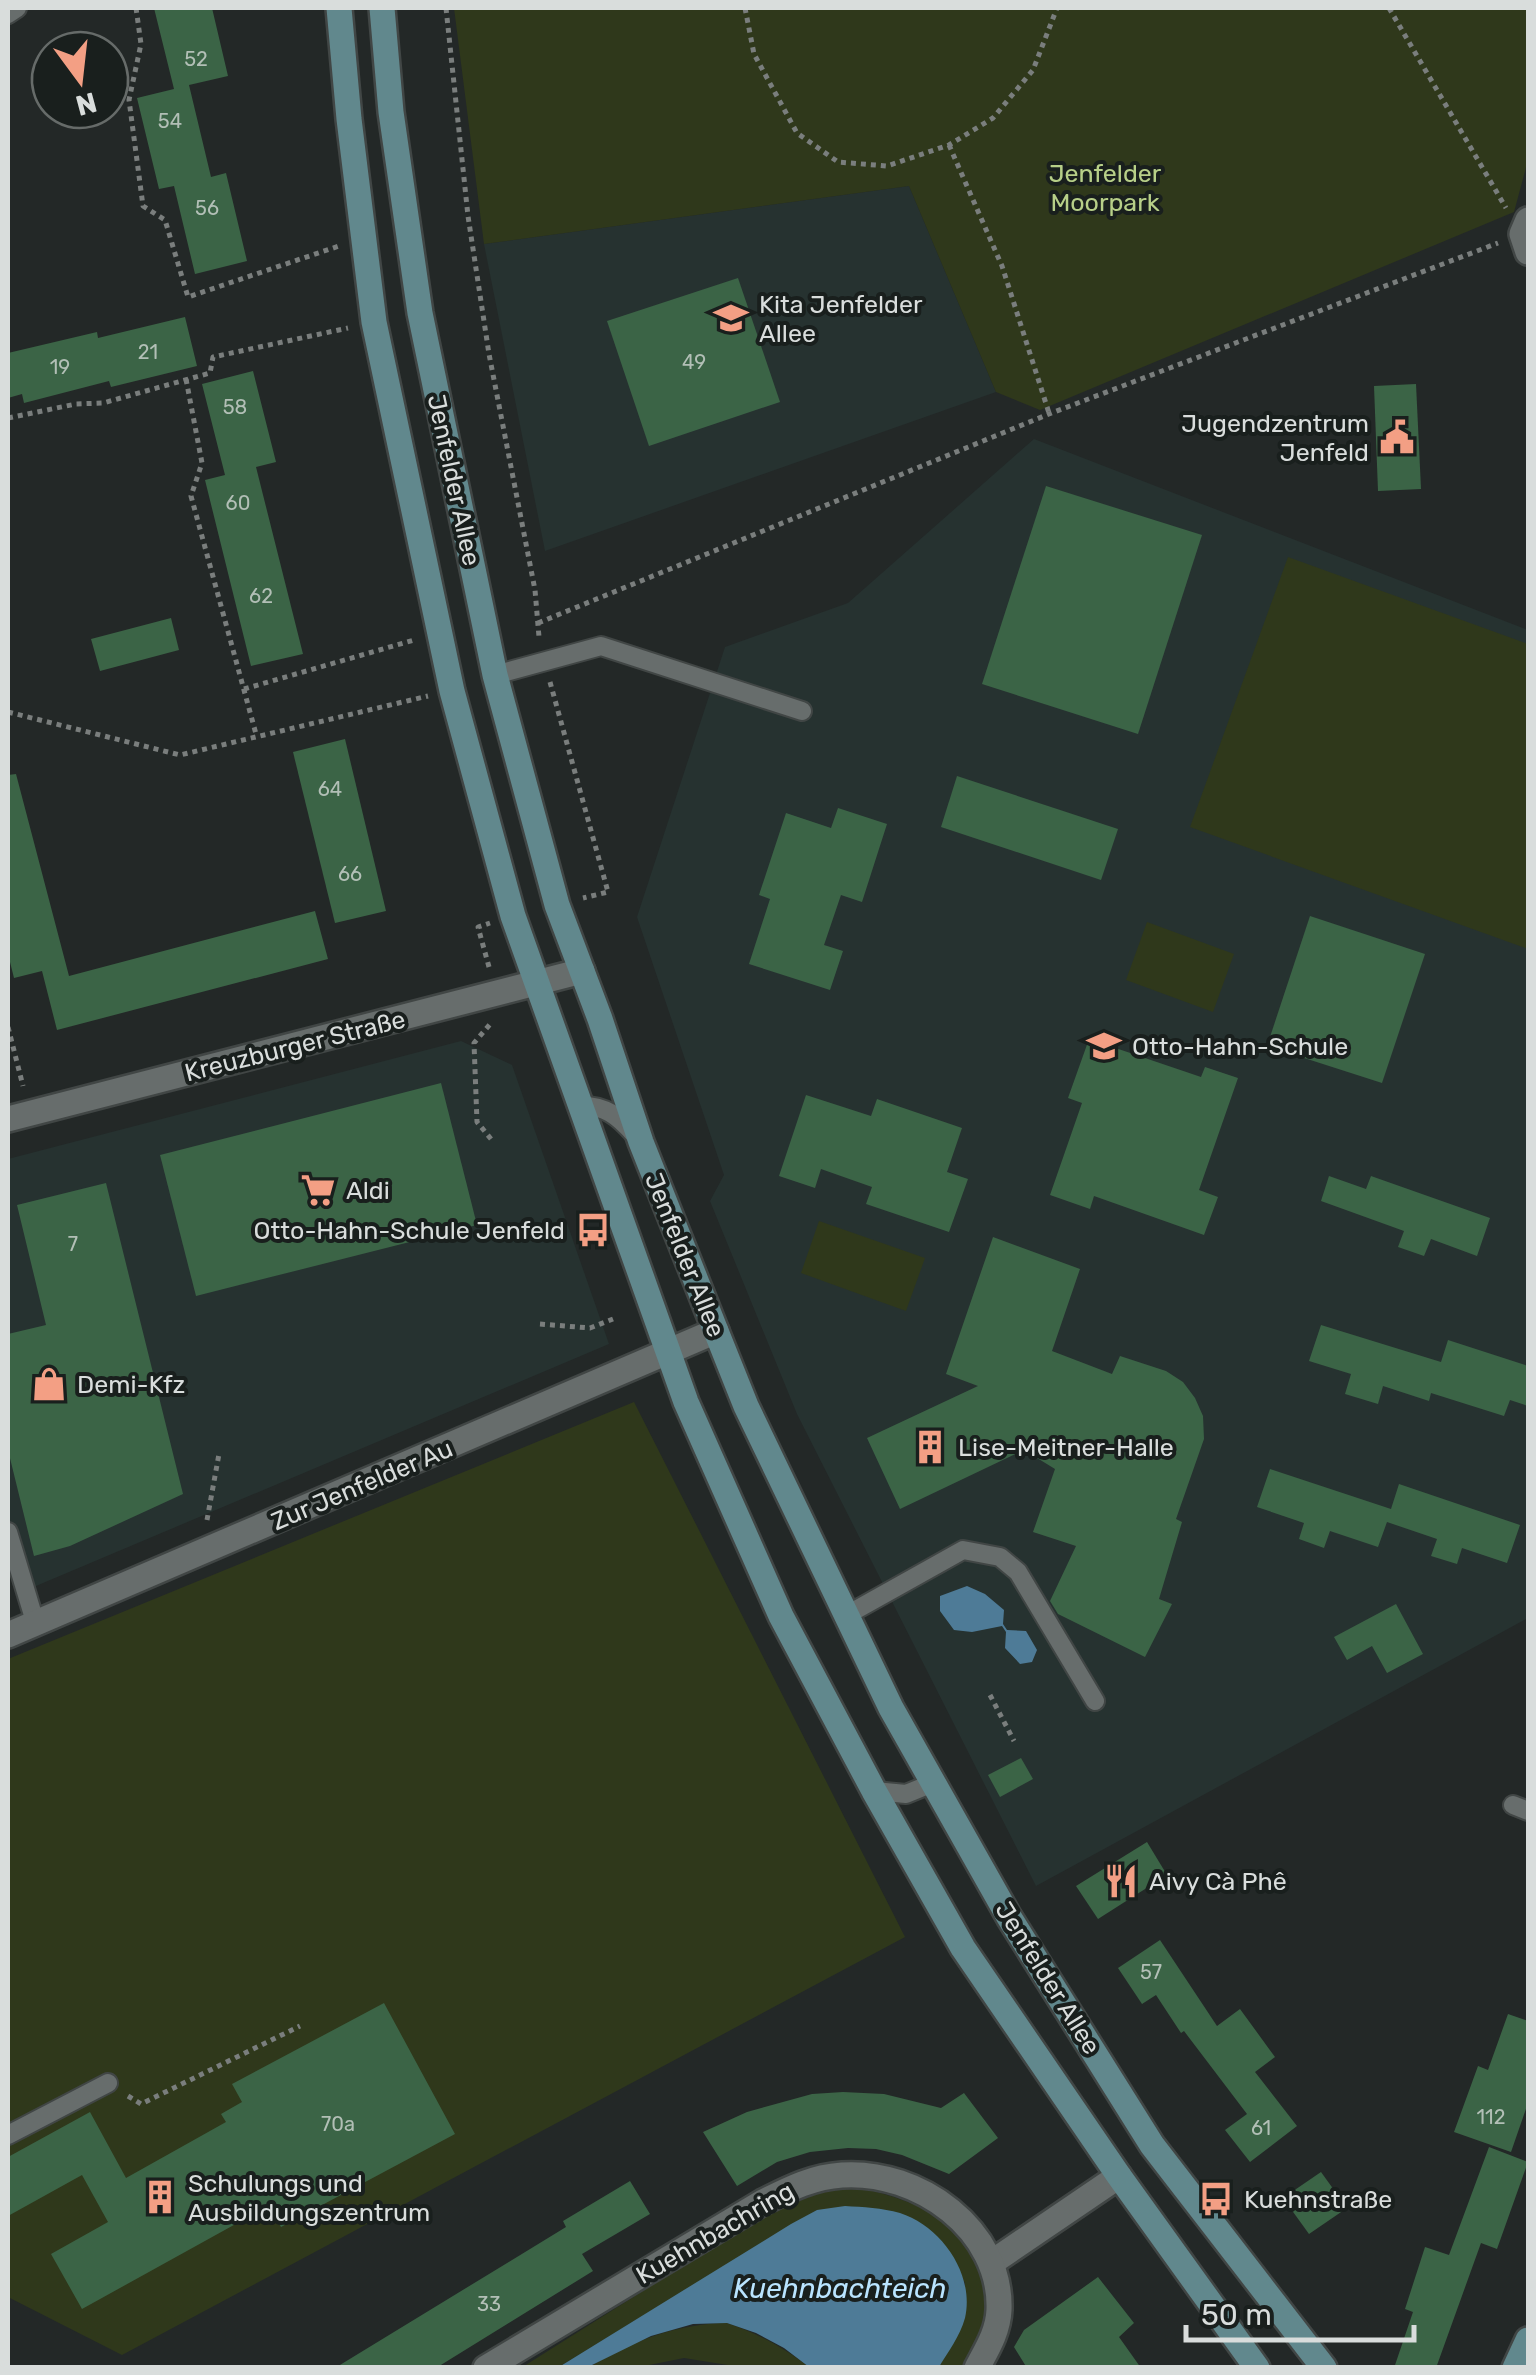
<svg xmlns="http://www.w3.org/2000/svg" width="1536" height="2375" viewBox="0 0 1536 2375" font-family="Rubik,sans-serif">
<rect width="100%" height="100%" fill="#232827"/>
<!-- built -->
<g fill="#263230">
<path d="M909,186L996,392L545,551L484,244Z"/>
<path d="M1034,439L1528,630V1618L1036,1886L797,1414L710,1201L724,1175L637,917L725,647L848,603Z"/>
<path d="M461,1041L512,1065L609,1344L17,1594L8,1558V1159Z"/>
</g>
<!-- green -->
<g fill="#2f381b">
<path d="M454,8H1528V160L1514,212L1040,410L996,392L909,186L484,244Z"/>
<path d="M1288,557L1528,644V949L1190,827Z"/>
<path d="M1147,922L1234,954L1213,1012L1126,980Z"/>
<path d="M819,1221L925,1258L906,1311L801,1273Z"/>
<path d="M634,1402L905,1937L122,2355L8,2297V1659Z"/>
<path d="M854,2187C922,2200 1000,2233 985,2318C982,2334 971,2352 963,2367H939L965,2318V2282L817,2210L559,2367L521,2368L760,2217L819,2193Z"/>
<path d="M727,2323C758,2334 783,2347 809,2367H740L684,2358L639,2367L588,2368C632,2341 675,2324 727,2323Z"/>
</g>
<!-- water -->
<g fill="#4e7b97">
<path d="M967,1586L985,1594L1004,1610L1003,1624L1007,1630L1026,1631L1037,1650L1032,1662L1020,1664L1005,1648L1006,1632L1002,1626L972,1632L954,1630L940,1611V1596Z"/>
<path d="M845,2206C863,2207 882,2208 900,2213C941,2226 975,2274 965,2318C960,2336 948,2352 939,2367H809L784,2348L756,2333L727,2323L693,2324L651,2336L588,2367H559L791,2224L817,2210Z"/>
</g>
<!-- building -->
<g fill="#3b6446">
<path d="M154,8H212L228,76L189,85L211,177L226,173L247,261L195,274L174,186L159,189L137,98L174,89Z"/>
<path d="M738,278L780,402L649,446L607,321Z"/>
<path d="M185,317L197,366L111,387L109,381L24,403L22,394L8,398V353L97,332L98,338Z"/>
<path d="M253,371L276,462L256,467L303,654L251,666L205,480L225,475L202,384Z"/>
<path d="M1416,384L1421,489L1378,491L1374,386Z"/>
<path d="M1046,486L1202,535L1138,734L982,684Z"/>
<path d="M171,618L179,650L100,671L91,639Z"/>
<path d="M345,739L386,911L335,923L293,752Z"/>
<path d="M16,774L69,976L315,911L328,959L57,1030L42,971L14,978L8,954V775Z"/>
<path d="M957,776L1118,829L1101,880L941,827Z"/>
<path d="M838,808L887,824L862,902L841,895L824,945L843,951L830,990L749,964L770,899L759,895L786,813L831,828Z"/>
<path d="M1310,916L1425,954L1382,1083L1267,1046Z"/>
<path d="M1089,1039L1201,1077L1205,1067L1238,1078L1199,1190L1218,1197L1204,1235L1094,1196L1090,1209L1050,1195L1082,1103L1068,1098Z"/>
<path d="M441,1083L477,1225L196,1296L160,1155Z"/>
<path d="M806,1095L871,1116L877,1099L962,1128L947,1172L968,1179L949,1232L866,1204L872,1187L821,1169L815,1188L779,1176Z"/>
<path d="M1329,1176L1366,1189L1371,1176L1490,1218L1477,1256L1431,1239L1424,1256L1398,1247L1404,1231L1321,1201Z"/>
<path d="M106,1183L183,1494L70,1546L34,1556L8,1450V1334L46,1325L17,1205Z"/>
<path d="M993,1237L1080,1269L1052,1351L1112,1374L1120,1356L1166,1371L1183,1382L1195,1398L1203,1416L1204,1439L1176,1519L1182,1522L1159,1599L1172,1604L1145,1657L1058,1614L1050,1601L1076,1546L1033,1532L1055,1469L1024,1450L900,1509L867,1438L978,1386L946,1374Z"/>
<path d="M1321,1325L1441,1362L1448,1340L1528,1366V1406L1510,1400L1504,1416L1431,1393L1429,1401L1383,1386L1378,1404L1345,1394L1351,1374L1309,1361Z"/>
<path d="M1270,1469L1391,1509L1399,1484L1520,1525L1507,1563L1462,1548L1457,1564L1431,1556L1437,1539L1387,1522L1378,1547L1330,1531L1324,1548L1299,1539L1304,1523L1257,1507Z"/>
<path d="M1396,1604L1423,1654L1387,1673L1372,1646L1347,1660L1334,1637Z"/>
<path d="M1021,1758L1033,1779L1000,1797L988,1775Z"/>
<path d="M1147,1842L1167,1875L1098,1919L1076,1886Z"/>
<path d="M1160,1940L1217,2026L1240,2009L1275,2057L1255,2072L1297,2126L1250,2162L1225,2130L1247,2114L1184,2031L1181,2033L1156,1995L1142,2004L1118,1968Z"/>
<path d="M384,2003L455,2134L281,2227L270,2205L82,2309L51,2254L108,2222L82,2175L8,2216V2157L90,2112L126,2178L226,2122L221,2114L242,2102L232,2084Z"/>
<path d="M1508,2014L1528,2021V2103L1511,2152L1454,2132L1478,2066L1488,2070Z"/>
<path d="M843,2092L884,2094L941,2108L964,2093L998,2138L949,2174L902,2155L876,2149L848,2148L810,2152L777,2162L737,2186L703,2132L747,2112L812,2094Z"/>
<path d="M1489,2147L1528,2162L1497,2249L1481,2243L1436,2368H1394L1413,2312L1405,2309L1425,2247L1449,2255Z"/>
<path d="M1321,2172L1347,2208L1309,2234L1283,2198Z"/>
<path d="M630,2181L650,2214L582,2254L593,2271L436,2368H335L566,2227L563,2221Z"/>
<path d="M1098,2277L1134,2323L1119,2337L1141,2368H1027L1014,2347L1024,2330Z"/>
</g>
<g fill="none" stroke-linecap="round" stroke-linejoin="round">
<!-- lane casing -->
<g stroke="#414645" stroke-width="22">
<g id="lane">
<path d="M8,14L17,8"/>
<path d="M495,675L601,646L802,711"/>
<path d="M580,1106C605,1105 618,1116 634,1134"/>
<path d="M8,1532L36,1625"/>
<path d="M845,1616L963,1550L1000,1557L1018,1572L1095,1701"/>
<path d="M874,1791L906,1794L933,1783"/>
<path d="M1513,1805L1528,1811"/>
<path d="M8,2135L108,2083"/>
</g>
</g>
<!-- street casing -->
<g stroke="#414645" stroke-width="30">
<g id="street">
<path d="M1528,220L1522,234L1528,252"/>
<path d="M8,1119L582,971"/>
<path d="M8,1635L716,1331"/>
<path d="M991,2263L1119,2176"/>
<path d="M486,2368L763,2202C789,2189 812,2177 842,2175C919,2170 1002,2230 999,2310C998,2332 987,2349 977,2368"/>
</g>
</g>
<!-- secondary casing -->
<g stroke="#414645" stroke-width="30">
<g id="secondary">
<path d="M339,8L349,119L374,322L452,691L513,916L686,1402L781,1616L874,1791L963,1948L1119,2176L1257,2368"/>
<path d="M382,8L391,112L420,313L495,675L557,905L600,1019L641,1142L716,1331L746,1406L891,1708L1009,1917L1152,2145L1324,2368"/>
<path d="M1515,2368L1528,2340"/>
</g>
</g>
<!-- path -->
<g stroke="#7a7e7d" stroke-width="5" stroke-dasharray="5 5" stroke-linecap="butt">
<path d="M136,8L141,44L129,100L143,206L165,220L188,297L339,246"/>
<path d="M446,8L468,216L489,354L535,590L539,637"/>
<path d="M745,8L754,54L797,133L838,162L887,166L949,145L993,118L1033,70L1057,8"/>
<path d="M1389,8L1506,208"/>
<path d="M949,145L1002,266L1049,413"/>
<path d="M186,379L202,463L191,496L256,734"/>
<path d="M8,418L76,404L103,403L210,373L213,357L348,328"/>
<path d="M538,623L1049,414L1498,243"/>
<path d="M550,682L608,892L583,898"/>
<path d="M244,689L414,640"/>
<path d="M8,712L180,755L428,696"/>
<path d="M489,967L478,927L490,923"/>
<path d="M8,1027L23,1086"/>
<path d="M491,1139L477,1122L474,1043L491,1023"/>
<path d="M540,1324L590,1328L613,1319"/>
<path d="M207,1520L219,1454"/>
<path d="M990,1695L1014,1741"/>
<path d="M128,2096L141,2104L300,2026"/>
</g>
<!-- lane -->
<use href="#lane" stroke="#676d6c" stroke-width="18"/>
<!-- street -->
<use href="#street" stroke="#676d6c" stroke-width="25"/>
<!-- secondary -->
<use href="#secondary" stroke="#61888d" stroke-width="25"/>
</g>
<!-- icons -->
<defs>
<g id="school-bare" transform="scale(2.7)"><path d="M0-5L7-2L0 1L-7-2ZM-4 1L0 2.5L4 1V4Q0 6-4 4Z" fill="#f39f84" stroke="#191f1d" stroke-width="2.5" paint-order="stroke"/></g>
<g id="civic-bare" transform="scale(2.7)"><path d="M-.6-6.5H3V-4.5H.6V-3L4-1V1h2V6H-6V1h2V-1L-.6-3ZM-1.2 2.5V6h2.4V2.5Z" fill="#f39f84" stroke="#191f1d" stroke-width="2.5" paint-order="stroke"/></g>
<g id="supermarket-bare" transform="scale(2.7)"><path d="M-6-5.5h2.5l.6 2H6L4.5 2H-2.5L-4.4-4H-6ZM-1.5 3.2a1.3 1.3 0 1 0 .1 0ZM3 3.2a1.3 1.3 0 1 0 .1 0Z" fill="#f39f84" stroke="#191f1d" stroke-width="2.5" paint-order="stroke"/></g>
<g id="bus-bare" transform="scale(2.7)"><path d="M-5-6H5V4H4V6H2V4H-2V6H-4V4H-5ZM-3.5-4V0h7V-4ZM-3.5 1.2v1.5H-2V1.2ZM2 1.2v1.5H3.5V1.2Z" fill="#f39f84" stroke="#191f1d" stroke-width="2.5" paint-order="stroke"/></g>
<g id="shop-bare" transform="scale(2.7)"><path d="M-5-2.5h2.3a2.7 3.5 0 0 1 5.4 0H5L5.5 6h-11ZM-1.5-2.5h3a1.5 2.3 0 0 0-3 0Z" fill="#f39f84" stroke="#191f1d" stroke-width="2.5" paint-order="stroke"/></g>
<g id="building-bare" transform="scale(2.7)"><path d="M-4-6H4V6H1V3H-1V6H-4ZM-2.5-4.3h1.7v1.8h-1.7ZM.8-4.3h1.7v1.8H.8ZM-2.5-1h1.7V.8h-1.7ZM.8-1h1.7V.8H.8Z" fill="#f39f84" stroke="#191f1d" stroke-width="2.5" paint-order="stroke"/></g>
<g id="restaurant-bare" transform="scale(2.7)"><path d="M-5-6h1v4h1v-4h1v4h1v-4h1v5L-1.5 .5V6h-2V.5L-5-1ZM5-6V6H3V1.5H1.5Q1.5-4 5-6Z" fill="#f39f84" stroke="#191f1d" stroke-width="2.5" paint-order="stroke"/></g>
</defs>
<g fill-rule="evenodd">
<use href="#school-bare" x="731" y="318"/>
<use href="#civic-bare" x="1397" y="437"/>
<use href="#school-bare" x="1104" y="1046"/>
<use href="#supermarket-bare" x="318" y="1190"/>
<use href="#bus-bare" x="593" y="1230"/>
<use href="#shop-bare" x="49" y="1384"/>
<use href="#building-bare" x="930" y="1447"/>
<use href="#restaurant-bare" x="1121" y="1881"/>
<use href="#building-bare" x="160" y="2197"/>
<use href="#bus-bare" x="1216" y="2199"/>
</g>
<g text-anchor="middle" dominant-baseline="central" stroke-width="8" stroke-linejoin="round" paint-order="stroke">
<!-- number labels -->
<g font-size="20" fill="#b2bfb6">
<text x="196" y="59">52</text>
<text x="170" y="121">54</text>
<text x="207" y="208">56</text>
<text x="148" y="352">21</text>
<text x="694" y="362">49</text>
<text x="60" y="367">19</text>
<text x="235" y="407">58</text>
<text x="238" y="503">60</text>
<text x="261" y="596">62</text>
<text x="330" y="789">64</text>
<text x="350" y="874">66</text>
<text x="73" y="1244">7</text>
<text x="1151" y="1972">57</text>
<text x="1491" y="2117">112</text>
<text x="338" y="2124">70a</text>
<text x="1261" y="2128">61</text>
<text x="489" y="2304">33</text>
</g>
<!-- park labels -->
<g font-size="25" fill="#b7cf88" stroke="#191f1d">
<text x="1105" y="173">Jenfelder<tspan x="1105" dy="29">Moorpark</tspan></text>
</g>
<!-- poi labels -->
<g font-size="25" fill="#d9dddc" stroke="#191f1d" text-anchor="start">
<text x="759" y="304">Kita Jenfelder<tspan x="759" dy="29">Allee</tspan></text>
<text x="1369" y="423" text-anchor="end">Jugendzentrum<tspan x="1369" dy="29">Jenfeld</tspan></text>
<text x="1132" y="1046">Otto-Hahn-Schule</text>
<text x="346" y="1190">Aldi</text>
<text x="565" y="1230" text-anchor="end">Otto-Hahn-Schule Jenfeld</text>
<text x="77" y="1384">Demi-Kfz</text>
<text x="958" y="1447">Lise-Meitner-Halle</text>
<text x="1149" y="1881">Aivy Cà Phê</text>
<text x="188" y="2183">Schulungs und<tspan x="188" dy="29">Ausbildungszentrum</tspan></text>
<text x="1244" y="2199">Kuehnstraße</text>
</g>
<!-- street labels -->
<g font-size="25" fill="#d9dddc" stroke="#191f1d">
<text transform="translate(454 480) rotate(78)">Jenfelder Allee</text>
<text transform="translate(295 1046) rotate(-14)">Kreuzburger Straße</text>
<text transform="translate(685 1255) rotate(68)">Jenfelder Allee</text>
<text transform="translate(362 1485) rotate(-23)">Zur Jenfelder Au</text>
<text transform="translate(1048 1978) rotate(58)">Jenfelder Allee</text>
<text transform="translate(715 2233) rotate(-30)">Kuehnbachring</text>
</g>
<!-- water labels -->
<g font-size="28" font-style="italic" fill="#bae4ff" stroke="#191f1d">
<text x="840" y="2288">Kuehnbachteich</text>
</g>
</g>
<!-- border -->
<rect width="1536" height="2375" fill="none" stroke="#d9dddc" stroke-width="20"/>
<!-- north arrow -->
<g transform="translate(80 80) rotate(165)"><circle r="48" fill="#191f1d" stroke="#666b69" stroke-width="2.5"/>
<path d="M0-8L18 38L0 25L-18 38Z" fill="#f39f84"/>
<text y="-15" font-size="28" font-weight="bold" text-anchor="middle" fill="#d9dddc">N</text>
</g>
<!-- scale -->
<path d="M1186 2325v15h228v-15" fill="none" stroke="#d9dddc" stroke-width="5"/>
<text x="1201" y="2325" font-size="30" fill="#d9dddc" stroke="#191f1d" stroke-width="8" paint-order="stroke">50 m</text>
</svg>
